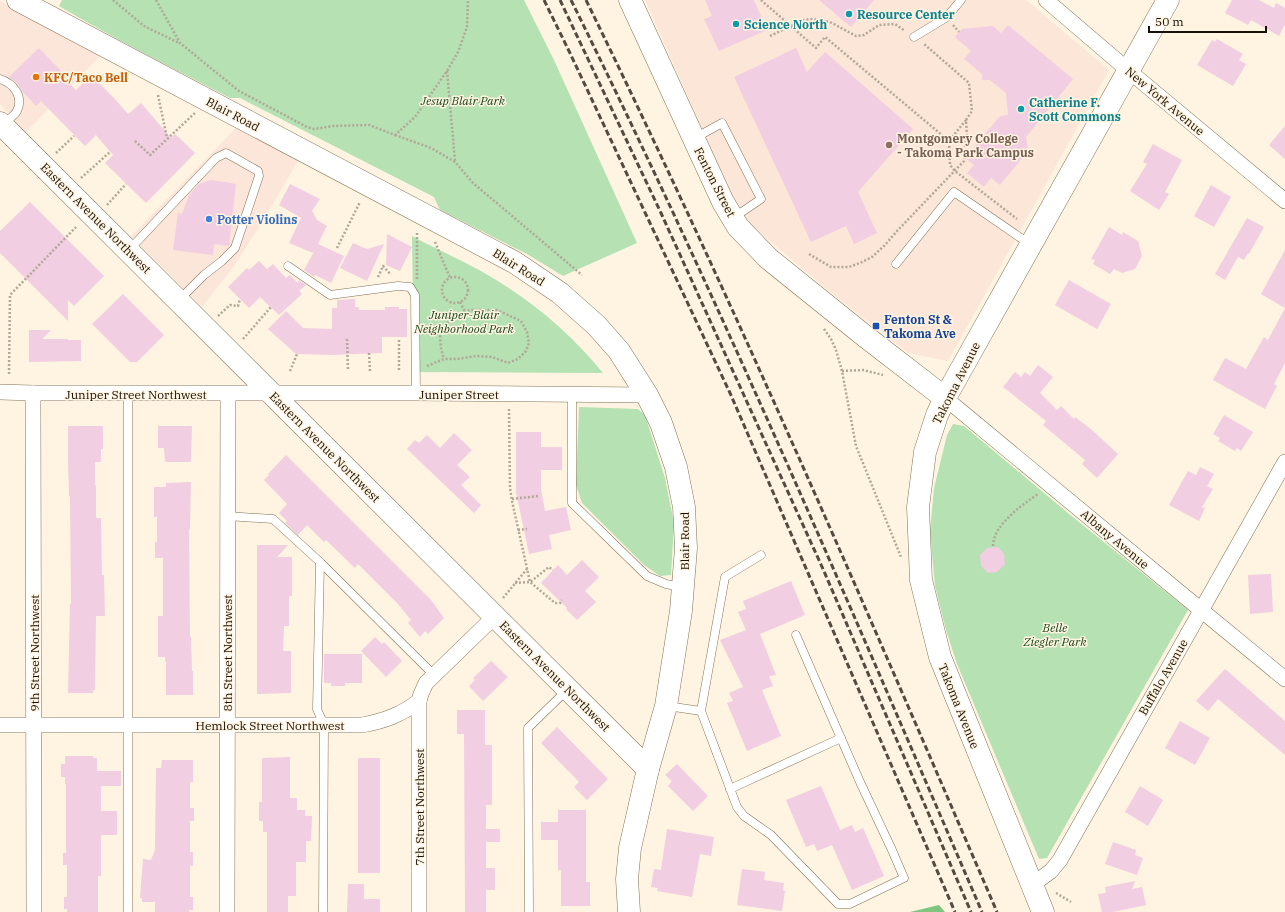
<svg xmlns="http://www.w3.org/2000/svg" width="1285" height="912" viewBox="0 0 1285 912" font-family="'IBM Plex Serif',serif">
<rect width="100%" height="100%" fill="#fff4e1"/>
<!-- commercial -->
<g fill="#fce6d9">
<path d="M0,1L100,56L26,132L0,104Z"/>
<path d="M237,127L299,159L264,219L234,266L202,307L131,236Z"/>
</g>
<!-- education -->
<path fill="#fce6d8" d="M645,0H1026L1109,70L948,361L908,353L824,287L741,216Z"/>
<!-- green -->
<g fill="#b5e1b3">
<path d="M62,0H524L554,60L637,243L563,276L527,254L440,210L434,197L240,98H230C172,68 115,39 59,6Z"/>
<path d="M412,236C434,248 457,258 479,270C526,296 569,331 603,373L414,372Z"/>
<path d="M579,407L638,409L645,415L665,478L674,523L671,575L660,576L644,565L582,503L576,485Z"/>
<path d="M953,424L964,426L1068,513L1188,610L1047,858L1039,859L957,664L946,630L935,586L930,531L934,488L947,435Z"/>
</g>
<!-- forest -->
<path fill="#7fc57d" d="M939,905L945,912H910Z"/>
<!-- building -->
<g fill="#f1cee1">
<path d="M705,0H754L767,30L719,51L704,19L712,16Z"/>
<path d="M819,0H874L851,27Z"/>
<path d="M1232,0H1259L1274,8L1276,3L1285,8V24L1279,36L1251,20L1248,25L1225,13Z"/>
<path d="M1008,25L1073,79L1026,137L1028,151L1000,185L991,178L984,187L967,173L974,165L965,158L1000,116L1008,115L1006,93L990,80H982V74L964,59L971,51L955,37L962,29L993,26L1001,33Z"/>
<path d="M1217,39L1243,54L1239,60L1246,64L1233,86L1197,65L1212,40L1215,42Z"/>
<path d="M39,48L61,71L59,73L76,90L91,75L114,98L128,114L141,103L171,138L175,134L195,153L146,203L105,163L113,155L96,135L85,146L41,101L36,106L22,91L17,83L9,77Z"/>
<path d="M796,48L807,72L825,52L913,129L858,192L877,233L854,244L846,226L811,242L734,77Z"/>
<path d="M1285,126V159L1269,145Z"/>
<path d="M1153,144L1182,160L1165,192L1169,194L1159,210L1130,191L1147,164L1143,162Z"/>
<path d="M211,180L236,184L229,246L214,244L213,255L173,250L178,213L182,214L189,195L199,184Z"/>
<path d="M290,184L320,199L312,211L317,220L327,226L318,244L344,256L331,283L315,275L314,277L304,270L316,248L313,253L289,243L301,218L279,205Z"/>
<path d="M1211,185L1231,197L1214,227L1194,216Z"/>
<path d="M30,202L104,276L74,306L68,300V321L0,253V231Z"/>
<path d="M1247,218L1264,227L1249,254L1248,253L1244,260L1238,257L1225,280L1215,274Z"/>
<path d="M1109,227L1122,235L1123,232L1138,241L1142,256L1135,269L1122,273L1114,269L1110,274L1093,264L1095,260L1091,259Z"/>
<path d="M387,234L412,247L400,271L386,265Z"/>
<path d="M353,243L367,249L384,244L367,281L340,268Z"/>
<path d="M1285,250V308L1261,294Z"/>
<path d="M259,261L267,269L273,264L286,278L290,275L298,283L299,280L306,285L299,291L302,294L279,315L260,297L249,308L228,287L247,268L249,270Z"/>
<path d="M1069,280L1111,304L1097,329L1055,305Z"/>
<path d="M123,294L164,335L137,362H130L92,324Z"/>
<path d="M355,299V307H359V310H385V307H399V309H407V337H382V353L331,355L296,354L268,329L286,311L303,328L332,329V308H337V300Z"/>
<path d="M1285,308V363L1274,384L1277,386L1265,409L1213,380L1225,358L1246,369L1264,337L1268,340Z"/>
<path d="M29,330H51L42,339H68V340H81V361L29,362Z"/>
<path d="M1038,365L1053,377L1040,393L1057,410L1061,406L1074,419L1075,417L1092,430L1118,454L1097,478L1082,464L1085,460L1043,425L1046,421L1003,387L1015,372L1021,377L1025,372L1030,376Z"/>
<path d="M1224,415L1253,432L1241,451L1237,448L1235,451L1218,441L1220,438L1213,434Z"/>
<path d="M68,426H103V449H101V462H95V485H96V518H101L102,575H104L105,616H96L95,690H93V693H68L70,604H71L70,496H69L68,460Z"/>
<path d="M158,426H192L191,462H165L164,448H158Z"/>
<path d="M516,432H541V447H562V470H541V489L545,511L566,507L571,530L549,535L552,549L529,554L516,492Z"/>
<path d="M454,433L472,450L457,465L470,477L461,485L481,505L474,513L407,449L415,440L419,443L427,435L440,448Z"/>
<path d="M286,455L431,600L444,618L428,634L425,631L420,637L408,623L411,620L397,603L358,564L355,568L326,540L324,542L307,525L298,535L285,523L287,521L279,513L287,504L264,480L269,475L268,474Z"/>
<path d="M1200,467L1214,474L1207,486L1213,489L1202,507L1205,508L1199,521L1169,505L1188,471L1196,475Z"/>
<path d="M191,482L190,529H189L190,637H191L192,671H193V695H166V661H165V657H158V616H163V558H155V542H157V517H154V487H166V483Z"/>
<path d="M257,545H288L277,557H292V596H289V626H284L283,651H291V693L257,694Z"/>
<path d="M998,547L1004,554L1005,564L997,572L988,573L981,566L980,555L987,548Z"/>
<path d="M582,560L599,577L585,591L596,602L577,620L566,609L567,608L541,583L558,565L567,575Z"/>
<path d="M1271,574L1273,612L1250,614L1248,575Z"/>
<path d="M791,581L805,615L760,634L776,675L769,676L773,686L762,690L781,736L747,751L727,703L733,701L729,693L743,687L720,640L746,630L738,612L746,609L743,601Z"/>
<path d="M375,637L382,644L384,642L402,661L386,677L361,651Z"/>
<path d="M324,654H362V683H345V686H331V683H324Z"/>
<path d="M491,661L508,677L483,701L469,686L475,680L473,678Z"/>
<path d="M1225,669L1285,721V755L1218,699L1208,711L1196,701Z"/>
<path d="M457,710H485V745H492V805H486V829H500V842H486V868H495V890H486V912H465L464,734H457Z"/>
<path d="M1180,721L1210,738L1195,765L1165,748Z"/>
<path d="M557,727L608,779L587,800L574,787L579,782L541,743Z"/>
<path d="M65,756H93V758H97V771H121V786H101V811H117V835H101V876H98V912H67V909H64V897H67V865H63V853H66V784H65V777H61V764H65Z"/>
<path d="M290,757V798H297V810H305V816H312L311,841H306V862H296V896H288V912H267V832H263V821H259V802H262V758Z"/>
<rect x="358" y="758" width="22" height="115"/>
<path d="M162,760H193V782H190V808H194V821H190V852H193V866H190V897H193V910H189V912H155V902H142V898H140L143,859L151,860L155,850L156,768H161Z"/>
<path d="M677,764L708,796L693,811L668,786L672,781L665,775Z"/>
<path d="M821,786L840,830L852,825L855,832L863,828L884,876L852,890L832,845L817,851L814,844L806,847L786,800Z"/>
<path d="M1140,786L1163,800L1148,826L1125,812Z"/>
<path d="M558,810H586V882H590V906H561V870H558V840H541V822H558Z"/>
<path d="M667,829L714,837L711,856L700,854L692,897L657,891L658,888L651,887L654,869L661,870Z"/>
<path d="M1113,842L1136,850L1135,855L1143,858L1137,875L1105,864Z"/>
<path d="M742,869L765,872L764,880L784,883L783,891H785L782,911L737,905Z"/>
<path d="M1135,881L1132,889L1142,887L1146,905L1113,912H1102L1098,894L1106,893L1105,887Z"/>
<path d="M348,884H364V899H380V912H347Z"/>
</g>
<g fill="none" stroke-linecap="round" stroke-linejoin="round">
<!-- lane casing -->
<g stroke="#817155" stroke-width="9">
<g id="lane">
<path d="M914,37L947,17L961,0"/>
<path d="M0,79C13,83 24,96 17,111C14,116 8,120 3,124"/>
<path d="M695,138L722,123L761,199L733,218"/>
<path d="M129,250L216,158L226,153L258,171L259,176L235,248L222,261L204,275L179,300"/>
<path d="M896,264L954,192L1031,245"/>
<path d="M288,266L330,295L398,286L410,287L415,295L416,393"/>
<path d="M572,395V503L647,576L666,584L681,587"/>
<path d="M227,516L273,519L320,562L434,675"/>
<path d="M320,562L317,709L324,725L323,912"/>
<path d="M667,706L701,711L725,577L761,555"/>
<path d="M701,711L737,807L744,816L771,835L838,904H850L904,878L892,850L860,782L796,635"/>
<path d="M730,789L841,738"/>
<path d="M128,912V393"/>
<path d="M529,912L528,728L568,689"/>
</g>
</g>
<!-- street casing -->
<g stroke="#817155" stroke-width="16">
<g id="street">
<path d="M1046,0L1129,71L1285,201"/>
<path d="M0,392L33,393H416L647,395"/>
<path d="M33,393L34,912"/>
<path d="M945,398L1201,610L1285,679"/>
<path d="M419,701V912"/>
<path d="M0,725H362C384,721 401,715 419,701L421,694L426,683L495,616"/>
<path d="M1032,885L1051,871L1060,860L1285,462"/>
<path d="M227,912L228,394"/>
</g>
</g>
<!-- secondary casing -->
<g stroke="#817155" stroke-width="23">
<g id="secondary">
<path d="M18,0L514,262L560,293L597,326L619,351L647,395L661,423L676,467L684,507L686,548L681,611L666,706L648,769L630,848L627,879L629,912"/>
<path d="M630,0L723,202L738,227L769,259L866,337L945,398"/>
<path d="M0,123L648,769"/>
<path d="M1043,912L940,657L921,580L918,507L925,452L937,415L945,398L1168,0"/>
</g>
</g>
<!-- path -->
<g stroke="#b1a797" stroke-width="2.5" stroke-dasharray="2 2" stroke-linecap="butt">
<path d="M113,0L144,26L179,43"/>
<path d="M156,0L180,43L239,91L307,127L314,129L333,126L369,125L395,135L415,117L447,71L458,52L467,27L468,0"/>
<path d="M761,0L816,48L825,37L949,141"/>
<path d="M953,25L959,32"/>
<path d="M770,36L797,23L804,20L813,19L830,22L856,36L864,35L879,25L895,24L905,31"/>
<path d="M447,71L455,161"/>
<path d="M158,95L167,138"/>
<path d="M451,105L487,101"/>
<path d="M966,120L949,141L950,165L955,171L1017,219"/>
<path d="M395,135L431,148L455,162L473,183L582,275"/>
<path d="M135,141L150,155L195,113"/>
<path d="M56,153L74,136"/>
<path d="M81,178L110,152"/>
<path d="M107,205L126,184"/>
<path d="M435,242L450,278"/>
<path d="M337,248L360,202"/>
<path d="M809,254L831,267H849L860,263L872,257L884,246L898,230L964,161L966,150L964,140L967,135L966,120L972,111L969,83L924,44"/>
<path d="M378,277L383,266L391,275"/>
<circle cx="455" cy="290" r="13"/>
<path d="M417,279V232"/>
<path d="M460,302L465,312"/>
<path d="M218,316L230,305L238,306L240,299"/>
<path d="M824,329L831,339L836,350L842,371L856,446L901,557"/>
<path d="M243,339L271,307"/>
<path d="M347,339L348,371"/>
<path d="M399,340V371"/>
<path d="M369,353L370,371"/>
<path d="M427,366L444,359H457L476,356L492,357L508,363L518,359L526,351L529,343L527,332L521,321L497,310H470L454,318L446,324L440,337L441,348L444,359"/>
<path d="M290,371L297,354"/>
<path d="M842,371L863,370L883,375"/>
<path d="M9,374L10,295L76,227"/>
<path d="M509,409L510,488L512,501L530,582L555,603H560L562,600"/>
<path d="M512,499L538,496"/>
<path d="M518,530L527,529"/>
<path d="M993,546C993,525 1022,505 1038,494"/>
<path d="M515,583L530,582L549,567L553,570"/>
<path d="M503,598L527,569"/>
<path d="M1056,893L1071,902"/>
</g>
<!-- lane -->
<use href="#lane" stroke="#fff" stroke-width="8"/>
<!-- street -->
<use href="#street" stroke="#fff" stroke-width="15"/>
<!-- secondary -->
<use href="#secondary" stroke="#fff" stroke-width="22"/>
<!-- rail -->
<g stroke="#534b3f" stroke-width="3" stroke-dasharray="6 3" stroke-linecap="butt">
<path d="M544,0L569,51L730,393L955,912"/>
<path d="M560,0L661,213L823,569L971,912"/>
<path d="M571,0C719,299 850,606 982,912"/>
<path d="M586,0C733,300 865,606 997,912"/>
</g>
</g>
<!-- markers -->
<g fill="#0f9aa8" stroke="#fff4e1" stroke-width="1.5">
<circle cx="849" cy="14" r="4"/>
<circle cx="736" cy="24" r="4"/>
<circle cx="1021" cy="109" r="4"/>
</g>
<circle fill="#e8710a" stroke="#fff4e1" stroke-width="1.5" cx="36" cy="77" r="4"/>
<circle fill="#8d6e63" stroke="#fff4e1" stroke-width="1.5" cx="889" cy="145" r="4"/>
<circle fill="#3f7fe0" stroke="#fff4e1" stroke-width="1.5" cx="209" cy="219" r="4"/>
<rect fill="#1a4fb4" stroke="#fff4e1" stroke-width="1.5" x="872" y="322" width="8" height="8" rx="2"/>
<g text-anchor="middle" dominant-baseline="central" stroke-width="3" stroke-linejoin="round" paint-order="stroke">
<!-- culture labels -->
<g font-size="12" font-weight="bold" fill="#0d838f" stroke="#fff4e1" text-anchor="start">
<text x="857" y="14">Resource Center</text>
<text x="744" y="24">Science North</text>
<text x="1029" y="102">Catherine F.<tspan x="1029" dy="14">Scott Commons</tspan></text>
</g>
<!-- food labels -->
<g font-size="12" font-weight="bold" fill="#c56008" stroke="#fff4e1" text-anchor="start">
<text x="44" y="77">KFC/Taco Bell</text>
</g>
<!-- park labels -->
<g font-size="12" font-style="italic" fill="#174719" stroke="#fff4e1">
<text x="463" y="100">Jesup Blair Park</text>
<text x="464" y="314">Juniper-Blair<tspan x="464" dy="14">Neighborhood Park</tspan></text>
<text x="1055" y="627">Belle<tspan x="1055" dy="14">Ziegler Park</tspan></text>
</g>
<!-- street labels -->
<g font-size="12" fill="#171006" stroke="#fff4e1">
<text transform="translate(1165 101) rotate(40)">New York Avenue</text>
<text transform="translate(233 114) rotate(28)">Blair Road</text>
<text transform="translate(715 182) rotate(63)">Fenton Street</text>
<text transform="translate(96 218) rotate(45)">Eastern Avenue Northwest</text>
<text transform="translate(519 267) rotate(32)">Blair Road</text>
<text transform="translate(956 383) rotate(-63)">Takoma Avenue</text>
<text x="136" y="394">Juniper Street Northwest</text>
<text x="459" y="394">Juniper Street</text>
<text transform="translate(325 447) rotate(45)">Eastern Avenue Northwest</text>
<text transform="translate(1115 539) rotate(40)">Albany Avenue</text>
<text transform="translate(684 541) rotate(-90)">Blair Road</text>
<text transform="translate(34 653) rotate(-90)">9th Street Northwest</text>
<text transform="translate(227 653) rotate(-90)">8th Street Northwest</text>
<text transform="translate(555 676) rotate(45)">Eastern Avenue Northwest</text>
<text transform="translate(1163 677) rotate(-60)">Buffalo Avenue</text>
<text transform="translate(959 706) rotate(68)">Takoma Avenue</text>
<text x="270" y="725">Hemlock Street Northwest</text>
<text transform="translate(419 807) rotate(-90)">7th Street Northwest</text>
</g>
<!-- education labels -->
<g font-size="12" font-weight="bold" fill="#785e54" stroke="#fff4e1" text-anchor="start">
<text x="897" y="138">Montgomery College<tspan x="897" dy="14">- Takoma Park Campus</tspan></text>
</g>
<!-- shop labels -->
<g font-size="12" font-weight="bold" fill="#366cbe" stroke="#fff4e1" text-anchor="start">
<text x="217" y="219">Potter Violins</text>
</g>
<!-- transit labels -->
<g font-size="12" font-weight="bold" fill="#164399" stroke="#fff4e1" text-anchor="start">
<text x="884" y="319">Fenton St &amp;<tspan x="884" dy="14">Takoma Ave</tspan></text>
</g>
</g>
<!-- scale -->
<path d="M1149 26v6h117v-6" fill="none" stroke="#171006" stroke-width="2"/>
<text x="1155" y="26" font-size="12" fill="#171006" stroke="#fff4e1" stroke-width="3" paint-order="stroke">50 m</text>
</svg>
